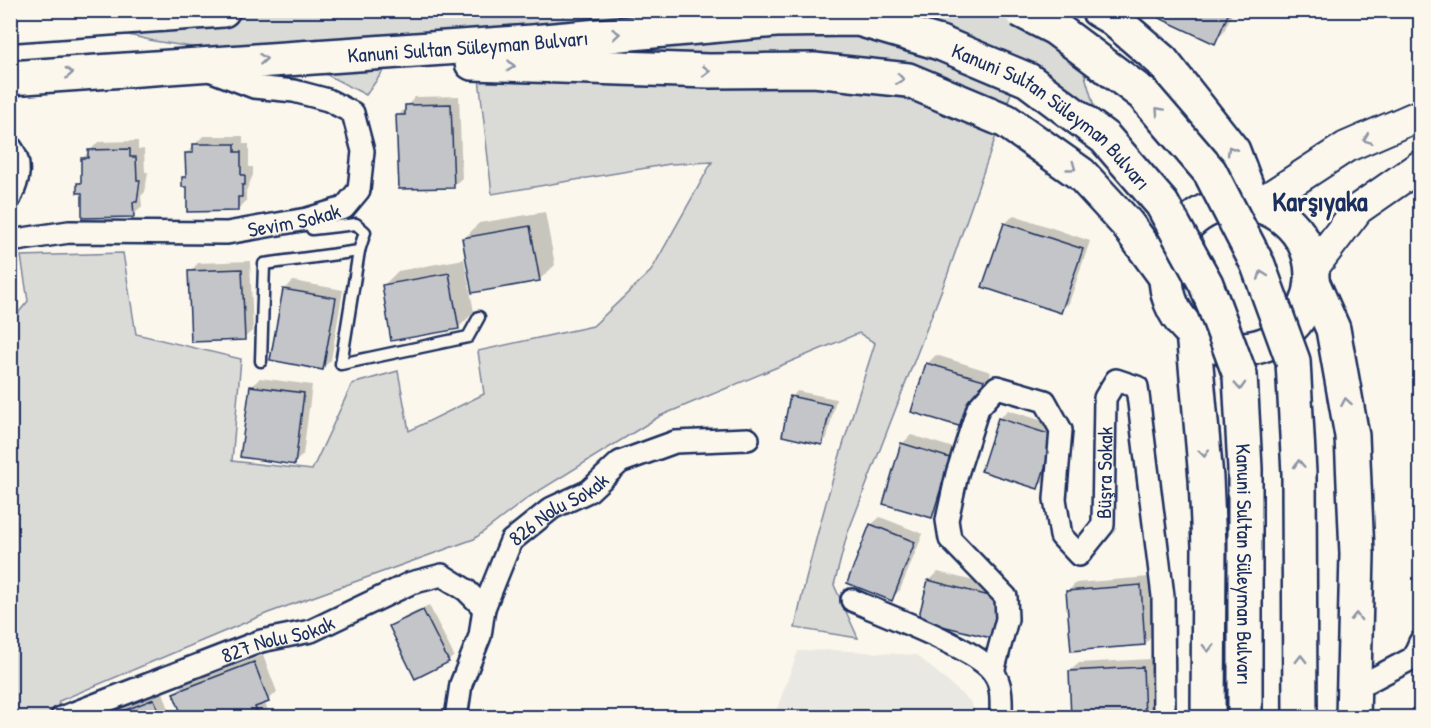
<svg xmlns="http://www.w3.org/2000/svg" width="1431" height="728" viewBox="0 0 1431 728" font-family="'Patrick Hand',sans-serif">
<rect width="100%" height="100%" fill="#fbf7ec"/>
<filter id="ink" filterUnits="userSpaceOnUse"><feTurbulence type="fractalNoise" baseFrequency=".0167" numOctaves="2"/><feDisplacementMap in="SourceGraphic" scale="12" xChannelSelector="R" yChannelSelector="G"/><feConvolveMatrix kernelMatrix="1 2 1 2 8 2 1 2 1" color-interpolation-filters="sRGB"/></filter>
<g filter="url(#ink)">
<!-- built -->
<path fill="#eae8e2" d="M833,650L917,655L970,701L978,717H774L798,651Z"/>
<!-- green -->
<path fill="#dadad7" stroke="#7a849a" stroke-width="1.5" d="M560,10L563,16L575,10L1066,11L1096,113L1020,67L947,276L847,535L834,585L858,638L795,628C815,531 845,437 875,343L859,333L660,416L529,497L474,539L268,613L59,701L56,717H11L10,323L28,301L21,256L123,253L136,334L241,359L232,461L312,470L352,384L398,371L409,431L484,394L478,351L593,326L651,271L712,162L670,164L492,194L477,60H391L366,95L310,66L154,41L27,11Z"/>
<!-- shadow -->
<g fill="#0003">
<path d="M1162,10H1234L1223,33L1214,42Z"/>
<path d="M459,96L462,178L453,186L398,116L415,97Z"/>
<path d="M203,136H243V144H249V167H253V175L246,191V201L238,209L188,186L183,178L187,174V153Z"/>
<path d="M138,141V150L144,149L145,172H148L145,192L141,196L142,207L133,215L83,192L78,184L83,179L82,159L98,142Z"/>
<path d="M545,212L555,265L539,280L464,239L479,223Z"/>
<path d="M1014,215L1090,241L1069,303L1061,311L1005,224Z"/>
<path d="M464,259L474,312L459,327L383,286L398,271Z"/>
<path d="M250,261L253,330L244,338L190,272L198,263Z"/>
<path d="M293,281L343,290L331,360L323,368L284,290Z"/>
<path d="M936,355L991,372L977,419L927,364Z"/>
<path d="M260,378L312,385L303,455L294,463L251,387Z"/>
<path d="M797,391L836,399L827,438L822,443L792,397Z"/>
<path d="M1008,410L1062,427L1046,479L1038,487L999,419Z"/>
<path d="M911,435L957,449L940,508L931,517L902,444Z"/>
<path d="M880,517L923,534L900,590L891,599L871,525Z"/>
<path d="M938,572L1009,590L999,628L991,637L929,581Z"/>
<path d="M1149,577L1153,635L1145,644L1068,591L1076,583Z"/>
<path d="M429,605L454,656L448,661L391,626L397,621Z"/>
<path d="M263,655L277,692L265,703L271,718H184L175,693L184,684Z"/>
<path d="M1151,659L1154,718H1072L1070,671L1079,663Z"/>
<path d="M163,692L172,718H94Z"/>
<path d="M839,709L900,710V718H831Z"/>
</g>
<!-- building -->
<g fill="#c3c5c9" stroke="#1b2f5e" stroke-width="1.5">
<path d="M1161,10H1230L1215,44L1157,17Z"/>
<path d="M451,104L454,188L399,189L396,115H405V105Z"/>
<path d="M193,144H235V152H241V175H245V185H242V197H238V211L187,212V187H182V177H186L185,153H193Z"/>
<path d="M130,149V157H136L137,180H140L137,202H133L134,217L82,218V193H77V183H81V158H88V150Z"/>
<path d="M1004,223L1083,249L1061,313L982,287Z"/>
<path d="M530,226L540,281L472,293L462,238Z"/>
<path d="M242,269L245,340L191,342L188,271Z"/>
<path d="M449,273L459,329L391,341L382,285Z"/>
<path d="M283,289L336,298L323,370L270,360Z"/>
<path d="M926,363L984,380L969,429L911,412Z"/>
<path d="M250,386L304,393L295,465L240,457Z"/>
<path d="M790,396L831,405L822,445L782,436Z"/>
<path d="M998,418L1055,436L1038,489L981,471Z"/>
<path d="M901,443L950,458L932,518L883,504Z"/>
<path d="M870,524L915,542L892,601L847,583Z"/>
<path d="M928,580L1001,599L991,638L918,620Z"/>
<path d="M1141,585L1145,645L1071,651L1066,591Z"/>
<path d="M423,610L449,662L415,679L389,626Z"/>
<path d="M254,662L269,702L255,707L259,718H183L173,693Z"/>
<path d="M1143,667L1145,718H1071L1069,671Z"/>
<path d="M154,699L161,718H105Z"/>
</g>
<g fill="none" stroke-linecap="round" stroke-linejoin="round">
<!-- lane casing -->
<g stroke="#1b2f5e" stroke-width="15">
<g id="lane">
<path d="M359,251L341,364L468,337L479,317"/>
<path d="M261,361L264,264L359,251L365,232L356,224L312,229L307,219"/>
</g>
</g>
<!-- street casing -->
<g stroke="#1b2f5e" stroke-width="26">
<g id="street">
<path d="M10,146C23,163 19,180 10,198"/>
<path id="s1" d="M10,241L69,232L227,233L307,219L344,208L359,190L363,151L353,113L328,100L294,91L254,87L207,69"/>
<path d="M852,600C882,614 976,648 993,672C1003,685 1001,703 1001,718"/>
<path id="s2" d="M993,672L1007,619L1006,597L950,539L947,520L957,474L978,408L997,387L1045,401L1061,430L1055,499L1061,536L1079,555L1103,525L1105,398L1116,380L1137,387L1163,596L1164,718"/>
<path d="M1354,689L1413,658L1420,642"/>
<path id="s3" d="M61,718L261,641L311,631L411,583L442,575L466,590L484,608"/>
<path id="s4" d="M456,718L461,684L480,636L484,608L511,541L552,508L589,491L620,462L675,442L748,439"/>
</g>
</g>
<!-- secondary casing -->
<g stroke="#1b2f5e" stroke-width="34">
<g id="secondary">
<path d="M1257,205L1346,147L1420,115"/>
<path d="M1313,268L1358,209L1420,166"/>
</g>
</g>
<!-- primary casing -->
<g stroke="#1b2f5e" stroke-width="38">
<g id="primary">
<path d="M1098,10L1112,18L1162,61L1233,151L1253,204"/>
<path d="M10,25L223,10"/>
<path d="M472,63L709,71L814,70L908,80L1006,121L1081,174L1127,224L1165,276"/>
<path id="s5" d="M10,78L532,42L776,20L858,19L940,43"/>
<circle cx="1239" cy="276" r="73"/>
<path d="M1313,284L1333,329L1352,436L1357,554L1353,718"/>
<path d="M1193,332L1206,478L1209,546L1208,718"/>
</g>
</g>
<!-- lane -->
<use href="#lane" stroke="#fbf7ec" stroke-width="10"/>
<!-- street -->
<use href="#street" stroke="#fbf7ec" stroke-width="21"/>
<!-- secondary -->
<use href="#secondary" stroke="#fbf7ec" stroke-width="30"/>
<!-- primary -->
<use href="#primary" stroke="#fbf7ec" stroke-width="33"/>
<!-- primary-bridge casing -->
<g stroke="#1b2f5e" stroke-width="38" stroke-linecap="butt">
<g id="primary-bridge">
<path d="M1020,10L1055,28L1143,94L1210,172L1258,265L1293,361L1299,473L1300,718"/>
<path id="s6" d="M940,43L1028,80L1105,138L1162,204L1206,284L1240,375L1245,469V718"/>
</g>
</g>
<!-- primary-bridge -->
<use href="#primary-bridge" stroke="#fbf7ec" stroke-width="33"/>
</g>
<!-- one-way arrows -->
<defs><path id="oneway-chevron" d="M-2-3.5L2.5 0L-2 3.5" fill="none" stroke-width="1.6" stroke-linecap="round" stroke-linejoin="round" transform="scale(1.5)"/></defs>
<g stroke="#8b93a5">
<use href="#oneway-chevron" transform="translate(616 34) rotate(-5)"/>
<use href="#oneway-chevron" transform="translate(263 59) rotate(-4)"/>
<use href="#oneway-chevron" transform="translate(511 66) rotate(4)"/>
<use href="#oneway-chevron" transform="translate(706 71) rotate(1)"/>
<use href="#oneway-chevron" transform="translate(69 73) rotate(-3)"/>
<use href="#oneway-chevron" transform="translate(900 79) rotate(8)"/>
<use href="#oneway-chevron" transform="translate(1159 111) rotate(-133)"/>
<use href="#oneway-chevron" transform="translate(1367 139) rotate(159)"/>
<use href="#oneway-chevron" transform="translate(1231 150) rotate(-121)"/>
<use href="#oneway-chevron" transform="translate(1072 167) rotate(36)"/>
<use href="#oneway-chevron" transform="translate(1262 275) rotate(-110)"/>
<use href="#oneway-chevron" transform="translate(1240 386) rotate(87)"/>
<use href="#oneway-chevron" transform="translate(1346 402) rotate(-100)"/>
<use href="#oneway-chevron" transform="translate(1204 453) rotate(84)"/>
<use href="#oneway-chevron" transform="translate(1299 464) rotate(-93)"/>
<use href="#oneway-chevron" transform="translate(1356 617) rotate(-89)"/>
<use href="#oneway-chevron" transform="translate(1208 648) rotate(91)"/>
<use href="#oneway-chevron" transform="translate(1301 659) rotate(-90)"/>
</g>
</g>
<g text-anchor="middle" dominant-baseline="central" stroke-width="5" stroke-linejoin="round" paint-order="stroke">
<!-- street labels -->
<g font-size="21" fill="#1b2f5e" stroke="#fbf7ec">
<text stroke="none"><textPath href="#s5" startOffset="459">Kanuni Sultan Süleyman Bulvarı</textPath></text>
<text stroke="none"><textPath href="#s6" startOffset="135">Kanuni Sultan Süleyman Bulvarı</textPath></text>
<text stroke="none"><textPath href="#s1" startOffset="286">Sevim Sokak</textPath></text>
<text stroke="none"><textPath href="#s2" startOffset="628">Büşra Sokak</textPath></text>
<text stroke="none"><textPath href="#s4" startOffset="244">826 Nolu Sokak</textPath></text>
<text stroke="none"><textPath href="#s6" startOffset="657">Kanuni Sultan Süleyman Bulvarı</textPath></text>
<text stroke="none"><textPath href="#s3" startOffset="231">827 Nolu Sokak</textPath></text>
</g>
<!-- district labels -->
<g font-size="27" font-weight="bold" fill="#1b2f5e" stroke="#fbf7ec">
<text x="1320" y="201">Karşıyaka</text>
</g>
</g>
<!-- margin -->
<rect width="1431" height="728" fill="none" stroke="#fbf7ec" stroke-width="36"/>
<rect x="18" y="18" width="1395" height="692" fill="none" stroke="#1b2f5e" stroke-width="2" filter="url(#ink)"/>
</svg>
